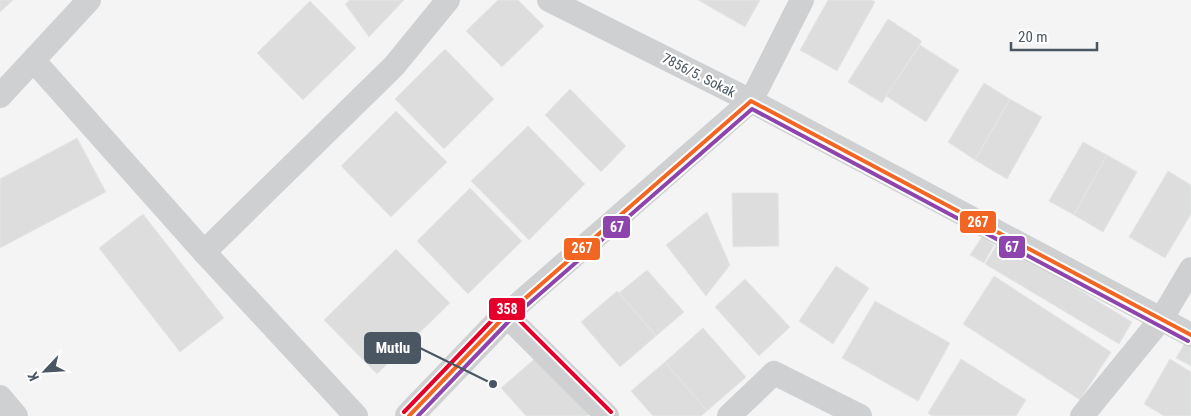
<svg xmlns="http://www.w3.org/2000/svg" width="1191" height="416" viewBox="0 0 1191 416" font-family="'Roboto Condensed',sans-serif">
<rect width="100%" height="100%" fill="#f4f4f4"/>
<!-- building -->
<g fill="#ddddde" stroke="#e5e6e7">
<path d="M0,0H13L0,12Z"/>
<path d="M350,0H404L369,37L345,4Z"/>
<path d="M498,0H518L544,26L502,67L466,31Z"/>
<path d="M698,0H760L745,27Z"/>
<path d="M828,0H871L875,2L837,71L800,50Z"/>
<path d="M310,1L356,48L303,100L257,53Z"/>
<path d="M888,19L922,41L882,103L848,82Z"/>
<path d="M920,45L959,70L926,122L886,96Z"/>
<path d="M445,49L494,99L444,149L395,99Z"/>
<path d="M984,83L1010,99L975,160L948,142Z"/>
<path d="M570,89L626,146L601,172L545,115Z"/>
<path d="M1010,99L1042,117L1007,179L975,160Z"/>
<path d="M396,111L447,162L391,217L341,166Z"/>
<path d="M528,126L585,184L529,240L471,181Z"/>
<path d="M77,138L106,192L0,248V179Z"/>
<path d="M1083,142L1107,155L1074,215L1049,201Z"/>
<path d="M1107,155L1137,172L1103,232L1074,215Z"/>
<path d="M1168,171L1191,185V214L1165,258L1129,237Z"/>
<path d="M470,188L522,241L468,294L417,241Z"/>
<path d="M732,193H778L779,246L733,247Z"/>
<path d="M707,212L730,265L706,296L666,245Z"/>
<path d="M143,214L224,318L180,352L99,248Z"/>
<path d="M982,237L994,245L984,263L970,255Z"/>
<path d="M999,241L1132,322L1119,344L985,264Z"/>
<path d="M396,249L450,303L377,374L324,320Z"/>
<path d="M836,266L869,288L833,344L799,321Z"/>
<path d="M647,270L684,312L656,336L619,293Z"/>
<path d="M994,276L1111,352L1080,400L963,324Z"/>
<path d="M745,279L790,327L759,356L715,307Z"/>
<path d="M617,291L656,336L620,367L581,322Z"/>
<path d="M875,301L950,343L918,401L842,358Z"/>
<path d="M703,328L746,377L707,411L665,362Z"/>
<path d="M1185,343L1191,347V366L1176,358Z"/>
<path d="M539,355L589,414L587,416H526L501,388Z"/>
<path d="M961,359L1026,400L1016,416H932L928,413Z"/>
<path d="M1170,359L1191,372V416H1164L1144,404Z"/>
<path d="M665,362L707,411L701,416H653L631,391Z"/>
</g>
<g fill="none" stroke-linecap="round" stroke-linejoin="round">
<!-- minor -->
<g stroke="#ced0d2" stroke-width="24">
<path d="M549,0L751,101L1191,335"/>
<path d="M34,61L204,252L356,416"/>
<path d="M0,96L89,0"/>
<path d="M204,252L394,66L448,0"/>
<path d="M0,397L16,416"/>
<path d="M607,416L506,315L751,101L802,0"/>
<path d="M729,416L774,373L860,416"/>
<path d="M1082,416L1162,318L1191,269"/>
</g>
<!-- tertiary -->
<path stroke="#ced0d2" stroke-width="28" d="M409,416L506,315"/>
<!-- bus-1 casing -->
<g stroke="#fff" stroke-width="8">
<path id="bus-1" d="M409,416L506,315L751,101L1191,335"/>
</g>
<!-- bus-2 casing -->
<g stroke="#fff" stroke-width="8">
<path id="bus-2" d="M418,416L510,320L752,109L1188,341"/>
</g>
<!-- bus-3 casing -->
<g stroke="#fff" stroke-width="8">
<path id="bus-3" d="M404,412L501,311L506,309L510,311L611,412"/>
</g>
<!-- bus-1 -->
<use href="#bus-1" stroke="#f26522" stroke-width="4"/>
<!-- bus-2 -->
<use href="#bus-2" stroke="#8e44ad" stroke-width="4"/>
<!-- bus-3 -->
<use href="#bus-3" stroke="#e4002b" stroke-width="4"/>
</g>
<g text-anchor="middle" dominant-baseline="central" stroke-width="4.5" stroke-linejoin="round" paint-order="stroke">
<!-- street labels -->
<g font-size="14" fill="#4a5661" stroke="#fff">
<text transform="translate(699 75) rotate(27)">7856/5. Sokak</text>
</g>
</g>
<!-- callouts -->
<path fill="none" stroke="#4a5661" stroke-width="2" d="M493 384L420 348"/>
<circle fill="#4a5661" stroke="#fff" stroke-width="2" cx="493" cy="384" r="5"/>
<rect fill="#4a5661" stroke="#4a5661" stroke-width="2" x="365" y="333" width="55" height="30" rx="5"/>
<g font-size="15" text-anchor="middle" font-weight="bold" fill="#fff">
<text x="393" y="353">Mutlu</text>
</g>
<g stroke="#fff" stroke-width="2">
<rect x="959" y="210" width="38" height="24" rx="5" fill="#f26522"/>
<rect x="602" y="215" width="29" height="24" rx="5" fill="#8e44ad"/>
<rect x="998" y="235" width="28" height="24" rx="5" fill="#8e44ad"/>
<rect x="563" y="237" width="38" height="24" rx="5" fill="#f26522"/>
<rect x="488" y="297" width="38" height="24" rx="5" fill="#e4002b"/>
</g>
<g font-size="14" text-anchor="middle" font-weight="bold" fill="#fff">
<text x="978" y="227">267</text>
<text x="617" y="232">67</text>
<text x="1012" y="252">67</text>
<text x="582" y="253">267</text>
<text x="507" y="314">358</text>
</g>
<!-- north arrow -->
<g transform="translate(45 371) rotate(245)" stroke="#ffffff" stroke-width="4" paint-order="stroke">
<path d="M0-4L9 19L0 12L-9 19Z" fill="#4a5661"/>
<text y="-8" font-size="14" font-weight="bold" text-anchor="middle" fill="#4a5661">K</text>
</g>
<!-- scale -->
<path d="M1011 42v8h86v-8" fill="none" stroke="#4a5661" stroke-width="2.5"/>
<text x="1018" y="42" font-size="15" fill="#4a5661" stroke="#ffffff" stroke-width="4" paint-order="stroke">20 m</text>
</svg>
